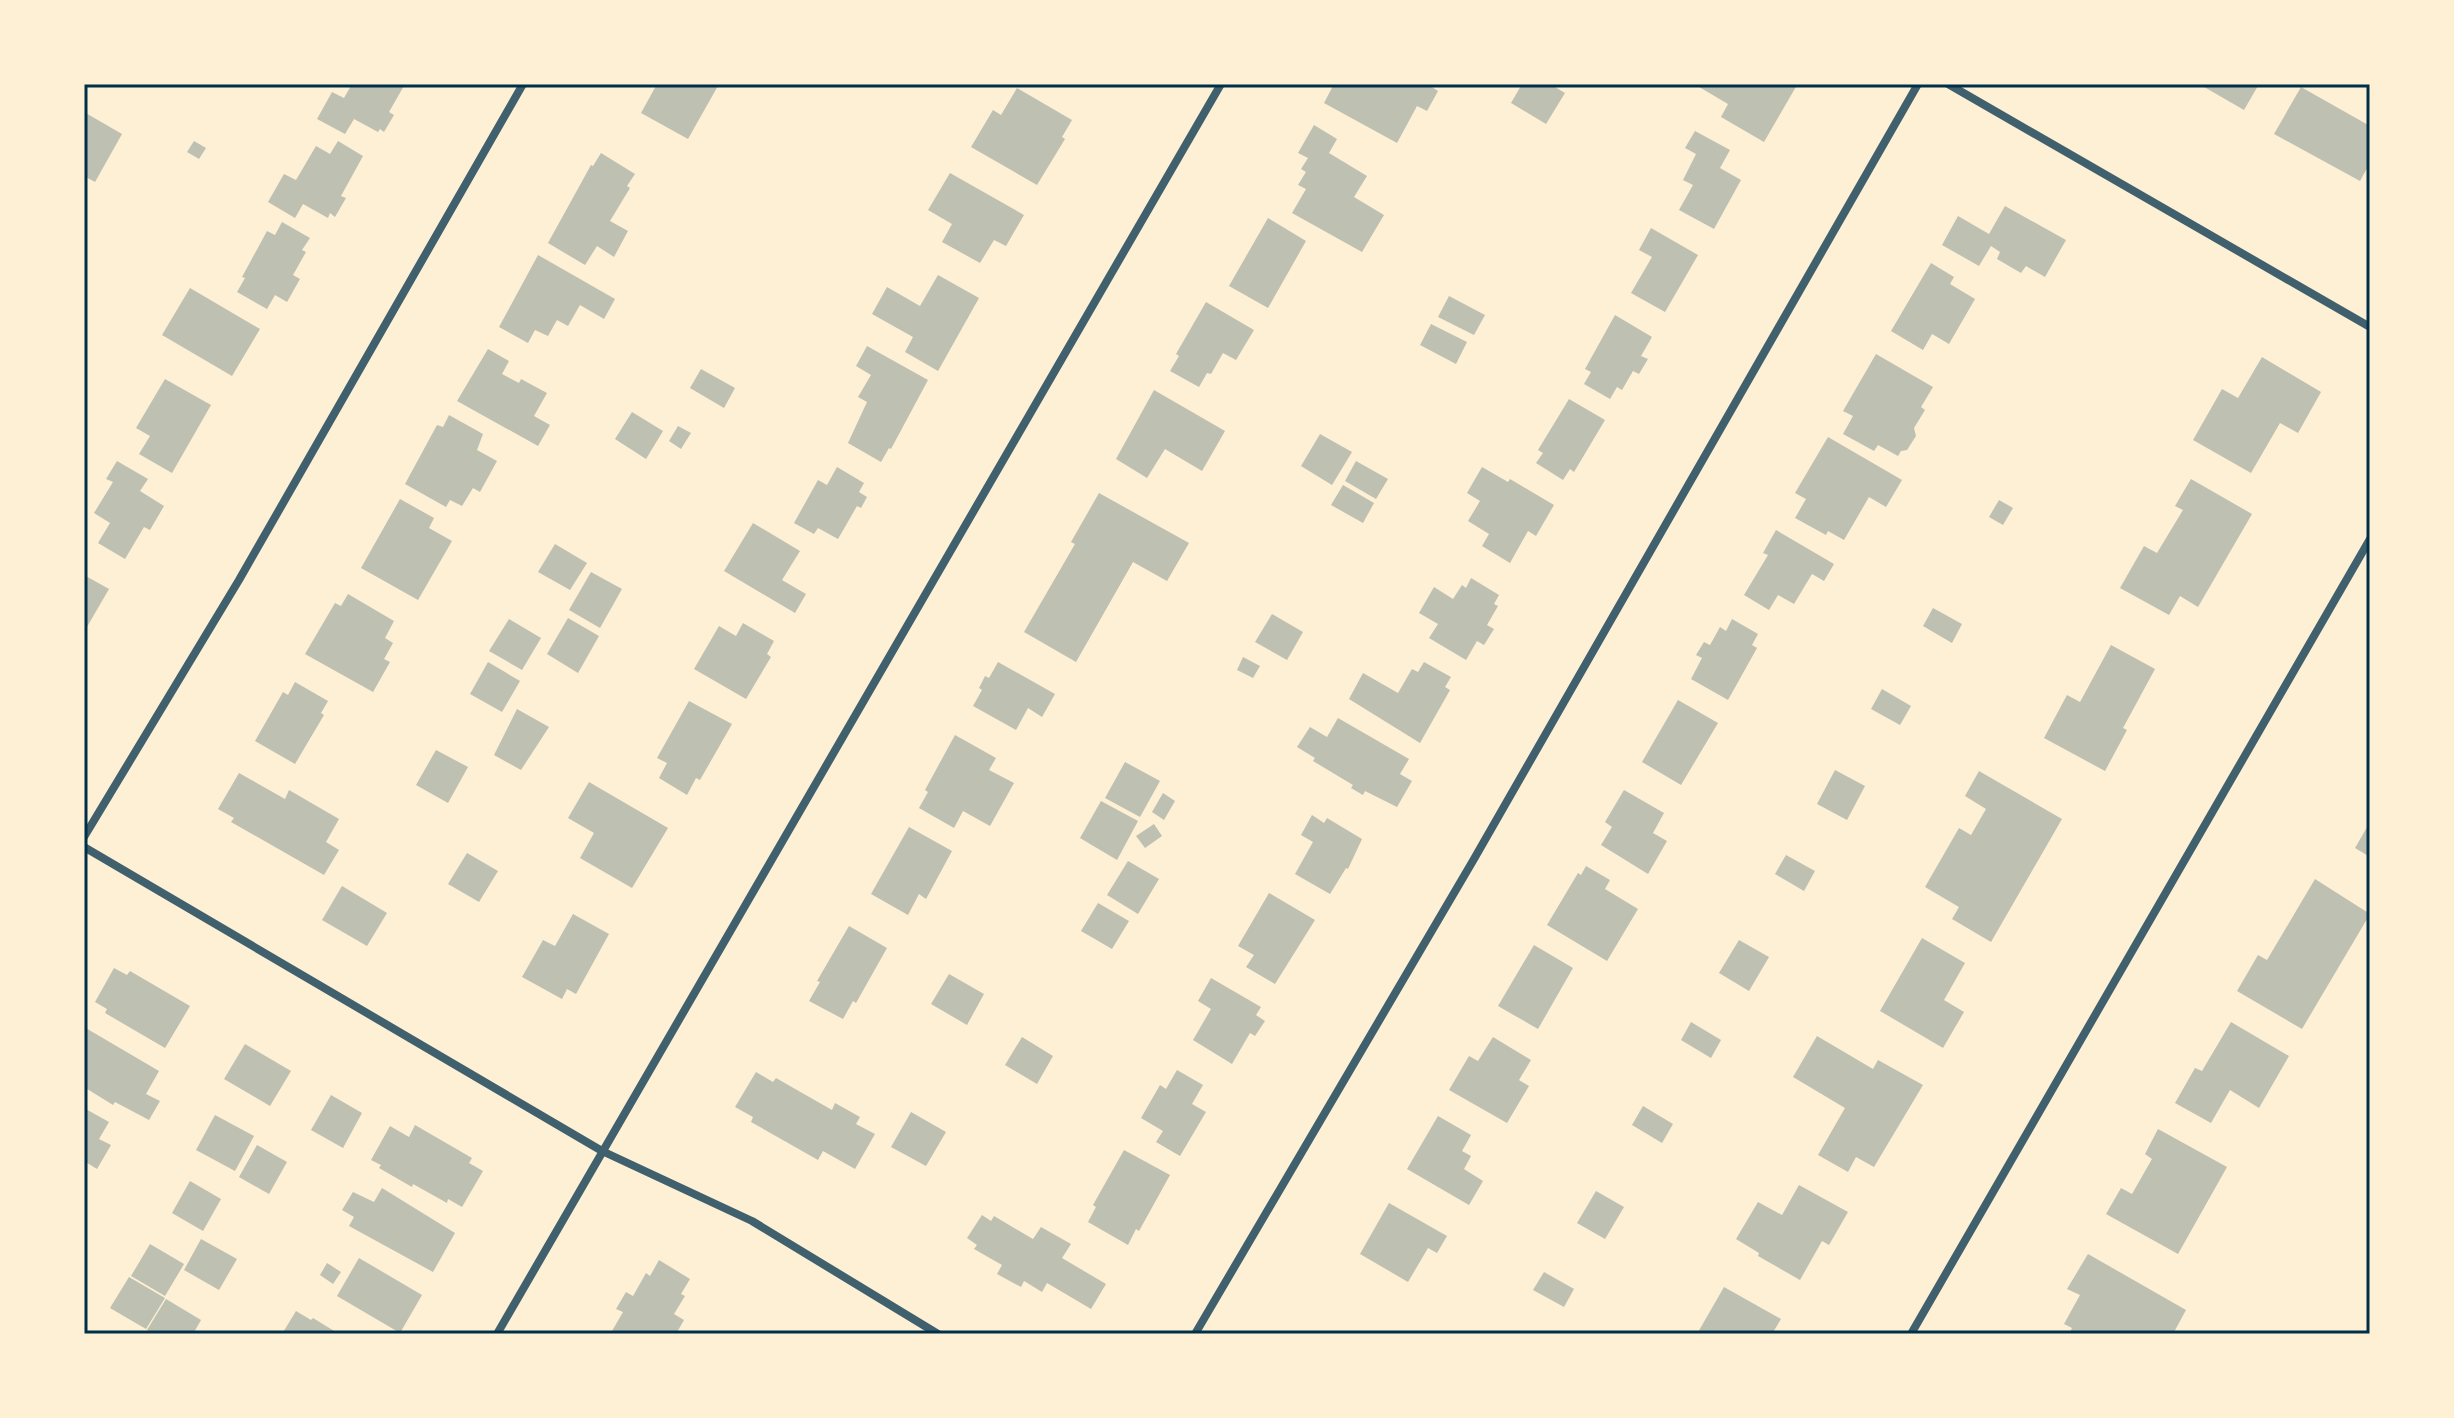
<svg xmlns="http://www.w3.org/2000/svg" width="2454" height="1418" viewBox="0 0 2454 1418" font-family="Raleway,sans-serif">
<rect width="100%" height="100%" fill="#fdf0d5"/>
<!-- building -->
<g fill="#bec0b2">
<path d="M352,84H405L389,112L394,115L384,132L380,129L378,132L354,119L345,134L317,119L332,92L344,98Z"/>
<path d="M657,84H719L688,139L641,113Z"/>
<path d="M1334,84H1427L1438,91L1427,111L1417,106L1397,143L1324,103Z"/>
<path d="M1522,84H1550L1565,93L1546,124L1511,103Z"/>
<path d="M1694,84H1795L1797,85L1764,142L1721,117L1728,104Z"/>
<path d="M2199,84H2259L2244,110Z"/>
<path d="M2301,87L2370,126V163L2360,181L2274,134Z"/>
<path d="M1017,88L1072,120L1062,137L1065,139L1037,185L971,147L993,110L1001,115Z"/>
<path d="M84,112L122,134L95,182L84,176Z"/>
<path d="M1314,125L1337,139L1329,153L1367,176L1354,197L1384,215L1362,252L1292,213L1306,189L1298,185L1306,172L1301,169L1308,158L1298,153Z"/>
<path d="M1695,131L1730,150L1720,168L1741,180L1714,229L1679,210L1693,185L1683,180L1696,154L1685,148Z"/>
<path d="M194,141L206,148L199,159L187,152Z"/>
<path d="M338,141L363,156L341,196L346,198L335,217L330,213L328,218L303,204L295,218L268,202L284,174L296,180L316,146L330,154Z"/>
<path d="M601,153L635,174L627,186L630,188L610,221L628,231L614,257L597,246L585,265L548,243L591,165L593,166Z"/>
<path d="M950,173L1024,215L1006,246L994,240L980,263L942,242L952,224L928,210Z"/>
<path d="M2005,206L2066,240L2045,277L2026,266L2021,273L1997,259L2000,252L1991,246L1979,266L1942,245L1958,216L1989,234Z"/>
<path d="M1268,218L1306,241L1268,308L1229,286Z"/>
<path d="M282,222L310,238L302,250L306,252L293,275L300,279L287,302L275,295L267,309L237,292L245,278L242,277L267,231L275,235Z"/>
<path d="M1651,228L1698,255L1665,312L1631,293L1652,257L1639,250Z"/>
<path d="M538,255L615,299L604,319L580,305L568,326L557,320L548,336L535,330L528,343L499,327Z"/>
<path d="M1931,263L1954,277L1950,284L1975,299L1949,344L1932,334L1923,350L1891,331Z"/>
<path d="M938,275L979,298L938,371L905,352L913,337L872,314L887,287L920,306Z"/>
<path d="M190,288L260,329L232,376L162,335Z"/>
<path d="M1449,296L1485,315L1474,335L1438,317Z"/>
<path d="M1206,302L1254,330L1236,360L1223,353L1211,374L1207,373L1199,387L1170,371L1179,356L1176,354Z"/>
<path d="M1615,315L1652,337L1641,356L1648,359L1639,374L1633,371L1622,390L1617,387L1610,399L1584,384L1591,372L1585,369Z"/>
<path d="M1431,324L1467,342L1456,364L1420,345Z"/>
<path d="M867,346L928,380L891,449L889,448L881,462L848,443L867,402L858,397L871,375L856,366Z"/>
<path d="M488,349L509,361L502,374L519,383L521,379L547,393L534,416L550,425L538,446L457,401Z"/>
<path d="M1876,354L1933,387L1921,407L1925,410L1914,428L1916,436L1907,450L1901,451L1898,456L1878,445L1874,451L1843,434L1853,416L1843,411Z"/>
<path d="M2262,357L2321,392L2298,433L2280,423L2251,473L2193,440L2222,389L2238,398Z"/>
<path d="M701,369L735,388L724,408L690,388Z"/>
<path d="M165,379L211,405L172,473L139,454L150,436L136,428Z"/>
<path d="M1154,390L1225,431L1202,471L1165,449L1147,478L1116,459Z"/>
<path d="M1569,399L1605,420L1574,472L1570,469L1563,480L1536,463L1543,453L1538,450Z"/>
<path d="M632,412L663,431L646,459L615,439Z"/>
<path d="M449,415L483,434L477,450L497,461L480,492L473,488L462,506L450,500L446,507L405,484L437,425L443,427Z"/>
<path d="M678,426L691,433L681,449L669,441Z"/>
<path d="M1320,434L1352,452L1332,485L1301,466Z"/>
<path d="M1828,437L1902,480L1886,507L1869,497L1844,540L1828,531L1826,535L1795,518L1806,499L1795,493Z"/>
<path d="M117,461L148,479L140,491L164,506L150,530L144,527L125,559L98,543L110,523L94,513L113,482L106,479Z"/>
<path d="M1356,461L1388,479L1376,499L1345,481Z"/>
<path d="M837,467L864,483L859,492L867,497L861,508L857,506L838,539L818,528L814,534L794,523L818,480L827,485Z"/>
<path d="M1482,467L1508,482L1510,479L1554,505L1536,536L1528,531L1510,563L1482,546L1489,534L1468,521L1480,501L1467,493Z"/>
<path d="M2191,479L2252,514L2198,607L2180,596L2169,615L2120,588L2144,546L2157,553L2183,510L2175,506Z"/>
<path d="M1343,485L1374,503L1363,523L1331,505Z"/>
<path d="M1099,493L1189,543L1167,581L1133,562L1076,662L1024,632L1075,544L1071,542Z"/>
<path d="M400,499L434,518L429,528L452,541L418,600L361,568Z"/>
<path d="M1999,500L2013,508L2003,525L1989,517Z"/>
<path d="M753,523L800,551L782,580L806,594L795,613L724,571Z"/>
<path d="M1776,530L1834,564L1824,581L1812,574L1794,604L1778,595L1769,610L1744,595L1768,555L1763,553Z"/>
<path d="M555,544L587,563L570,590L538,572Z"/>
<path d="M591,572L622,589L600,628L569,610Z"/>
<path d="M84,575L109,589L84,632Z"/>
<path d="M1471,578L1499,595L1494,604L1498,606L1487,625L1494,629L1484,645L1477,641L1466,660L1429,638L1438,624L1419,613L1434,587L1453,599L1462,585L1466,588Z"/>
<path d="M348,594L394,621L385,638L393,643L384,659L390,662L373,692L305,654L335,603L341,606Z"/>
<path d="M1933,608L1962,624L1952,643L1923,626Z"/>
<path d="M1272,614L1303,632L1287,660L1255,642Z"/>
<path d="M568,618L599,636L578,673L547,654Z"/>
<path d="M509,619L541,638L522,670L489,651Z"/>
<path d="M1732,619L1758,634L1752,645L1757,648L1728,700L1691,679L1702,658L1696,655L1704,642L1710,645L1720,627L1726,631Z"/>
<path d="M743,623L774,641L767,654L771,657L746,699L694,669L719,626L736,636Z"/>
<path d="M2111,645L2155,669L2123,728L2127,730L2105,771L2044,738L2067,695L2080,702Z"/>
<path d="M1243,657L1260,666L1253,678L1237,670Z"/>
<path d="M488,662L520,681L502,712L470,694Z"/>
<path d="M998,662L1055,694L1042,717L1028,708L1016,730L973,706L982,690L979,688L985,676L989,678Z"/>
<path d="M1424,662L1451,677L1445,687L1450,690L1420,743L1349,699L1363,673L1398,693L1412,669L1418,672Z"/>
<path d="M295,682L328,701L321,713L324,715L295,764L255,741L283,692L288,695Z"/>
<path d="M1882,689L1911,706L1900,725L1871,709Z"/>
<path d="M1678,700L1718,723L1681,785L1642,762Z"/>
<path d="M689,701L732,724L700,780L696,778L687,795L659,778L667,763L657,758Z"/>
<path d="M517,709L549,727L521,770L494,755Z"/>
<path d="M1338,718L1409,759L1400,774L1412,781L1397,807L1365,791L1363,795L1351,788L1353,785L1313,761L1315,758L1297,747L1310,727L1327,737Z"/>
<path d="M955,735L996,758L989,770L1014,783L990,826L963,811L954,828L919,808L928,792L925,790Z"/>
<path d="M436,750L468,767L448,803L416,785Z"/>
<path d="M1125,762L1160,781L1140,817L1105,798Z"/>
<path d="M1835,770L1865,786L1847,820L1817,804Z"/>
<path d="M1979,771L2062,819L1991,942L1952,919L1959,907L1925,887L1959,828L1971,835L1986,809L1965,796Z"/>
<path d="M239,773L285,799L289,790L339,819L326,842L339,850L324,875L231,822L234,818L218,809Z"/>
<path d="M589,782L668,828L632,888L580,858L594,833L568,818Z"/>
<path d="M1624,790L1664,813L1653,833L1667,841L1648,874L1601,845L1612,827L1605,822Z"/>
<path d="M1163,793L1175,801L1164,820L1152,812Z"/>
<path d="M1101,801L1138,821L1117,860L1080,838Z"/>
<path d="M1312,815L1324,823L1327,818L1362,839L1348,869L1346,868L1330,894L1295,874L1313,842L1301,835Z"/>
<path d="M2370,822V857L2355,848Z"/>
<path d="M1154,824L1162,836L1145,848L1136,836Z"/>
<path d="M909,827L952,851L926,899L919,894L908,915L871,894Z"/>
<path d="M467,853L498,871L479,902L448,884Z"/>
<path d="M1786,855L1815,871L1804,891L1775,874Z"/>
<path d="M1128,861L1159,879L1138,914L1107,895Z"/>
<path d="M1586,866L1610,880L1605,889L1638,909L1607,961L1547,925L1578,873L1581,875Z"/>
<path d="M2315,879L2370,914L2302,1029L2237,991L2258,955L2267,960Z"/>
<path d="M342,886L387,913L367,946L322,920Z"/>
<path d="M1269,893L1315,920L1275,984L1246,967L1254,955L1238,946Z"/>
<path d="M1098,903L1129,921L1112,949L1081,931Z"/>
<path d="M573,914L609,934L576,994L567,989L562,999L522,977L543,940L555,946Z"/>
<path d="M849,926L887,948L856,1003L853,1001L843,1019L809,1001L820,982L817,981Z"/>
<path d="M1922,938L1965,963L1944,1000L1964,1012L1943,1048L1880,1011Z"/>
<path d="M1739,940L1769,957L1749,991L1719,973Z"/>
<path d="M1534,945L1573,968L1538,1029L1498,1006Z"/>
<path d="M114,968L127,975L130,971L190,1006L165,1048L105,1013L107,1009L95,1002Z"/>
<path d="M949,974L984,994L967,1025L931,1004Z"/>
<path d="M1211,978L1261,1007L1256,1015L1265,1021L1255,1036L1250,1033L1232,1064L1193,1040L1211,1009L1198,1001Z"/>
<path d="M1691,1022L1721,1040L1711,1058L1681,1040Z"/>
<path d="M2231,1022L2289,1056L2259,1108L2230,1090L2211,1123L2175,1103L2195,1068L2202,1071Z"/>
<path d="M84,1027L159,1071L146,1094L160,1101L149,1120L115,1102L113,1105L84,1087Z"/>
<path d="M1817,1036L1873,1069L1878,1060L1923,1085L1874,1167L1856,1157L1848,1172L1818,1155L1845,1108L1793,1077Z"/>
<path d="M1022,1037L1053,1056L1037,1084L1005,1065Z"/>
<path d="M1493,1037L1531,1060L1519,1080L1529,1086L1507,1123L1449,1090L1469,1056L1478,1061Z"/>
<path d="M245,1044L291,1071L270,1106L224,1079Z"/>
<path d="M1177,1070L1203,1085L1192,1104L1206,1112L1180,1156L1156,1142L1163,1131L1141,1118L1160,1085L1166,1089Z"/>
<path d="M756,1072L773,1082L776,1078L832,1110L835,1103L860,1117L856,1124L875,1134L855,1169L823,1151L818,1160L751,1122L753,1117L735,1107Z"/>
<path d="M331,1095L362,1113L343,1148L311,1130Z"/>
<path d="M1643,1106L1673,1124L1662,1143L1632,1125Z"/>
<path d="M84,1108L109,1122L99,1139L111,1145L97,1169L84,1161Z"/>
<path d="M911,1112L946,1132L926,1166L891,1147Z"/>
<path d="M215,1115L254,1136L235,1171L196,1150Z"/>
<path d="M1438,1116L1471,1135L1462,1151L1471,1156L1464,1169L1483,1181L1469,1205L1407,1169Z"/>
<path d="M415,1125L472,1158L469,1163L483,1171L462,1207L448,1199L447,1203L413,1184L412,1187L379,1168L381,1165L371,1160L390,1126L409,1137Z"/>
<path d="M2158,1129L2227,1167L2178,1254L2106,1214L2121,1188L2132,1194L2152,1159L2145,1154Z"/>
<path d="M257,1145L287,1162L269,1194L239,1177Z"/>
<path d="M1124,1150L1170,1175L1139,1231L1136,1229L1128,1245L1088,1222L1096,1207L1093,1205Z"/>
<path d="M190,1181L221,1199L203,1231L172,1213Z"/>
<path d="M1799,1185L1848,1212L1829,1245L1822,1241L1800,1280L1758,1256L1759,1253L1736,1239L1758,1202L1782,1215Z"/>
<path d="M382,1188L455,1233L433,1272L349,1226L354,1217L342,1210L353,1192L374,1202Z"/>
<path d="M1596,1191L1624,1207L1605,1239L1577,1223Z"/>
<path d="M1389,1203L1447,1236L1437,1253L1428,1248L1408,1282L1360,1254Z"/>
<path d="M982,1215L991,1221L994,1216L1033,1239L1041,1227L1071,1244L1062,1258L1106,1284L1091,1309L1047,1283L1042,1292L1024,1281L1021,1287L997,1274L1002,1265L974,1249L977,1245L967,1238Z"/>
<path d="M201,1239L237,1259L219,1290L184,1270Z"/>
<path d="M150,1244L184,1264L165,1296L131,1276Z"/>
<path d="M2088,1254L2186,1310L2173,1334H2069L2072,1328L2064,1324L2080,1295L2067,1289Z"/>
<path d="M359,1258L422,1295L400,1333L337,1296Z"/>
<path d="M659,1260L690,1279L681,1294L685,1296L674,1314L684,1320L676,1334H616L612,1331L623,1312L616,1309L626,1292L633,1296L646,1273L650,1276Z"/>
<path d="M327,1263L341,1272L333,1284L320,1275Z"/>
<path d="M1544,1272L1574,1289L1564,1307L1533,1290Z"/>
<path d="M129,1277L165,1298L146,1329L110,1308Z"/>
<path d="M1724,1287L1781,1319L1772,1334H1697Z"/>
<path d="M166,1299L201,1320L193,1334H154L147,1330Z"/>
<path d="M296,1311L311,1320L313,1318L339,1334H282Z"/>
</g>
<g fill="none" stroke-linecap="round" stroke-linejoin="round">
<!-- minor -->
<g stroke="#3f606c" stroke-width="8">
<path d="M1948,84L2370,327"/>
<path d="M84,837L239,580L523,84"/>
<path d="M84,847L602,1151L752,1221L938,1334"/>
<path d="M497,1334L1221,84"/>
<path d="M1195,1334L1474,859L1918,84"/>
<path d="M1911,1334L2370,539"/>
</g>
</g>
<!-- border -->
<rect width="2454" height="1418" fill="none" stroke="#fdf0d5" stroke-width="172"/>
<rect x="86" y="86" width="2282" height="1246" fill="none" stroke="#003049" stroke-width="3"/>
</svg>
